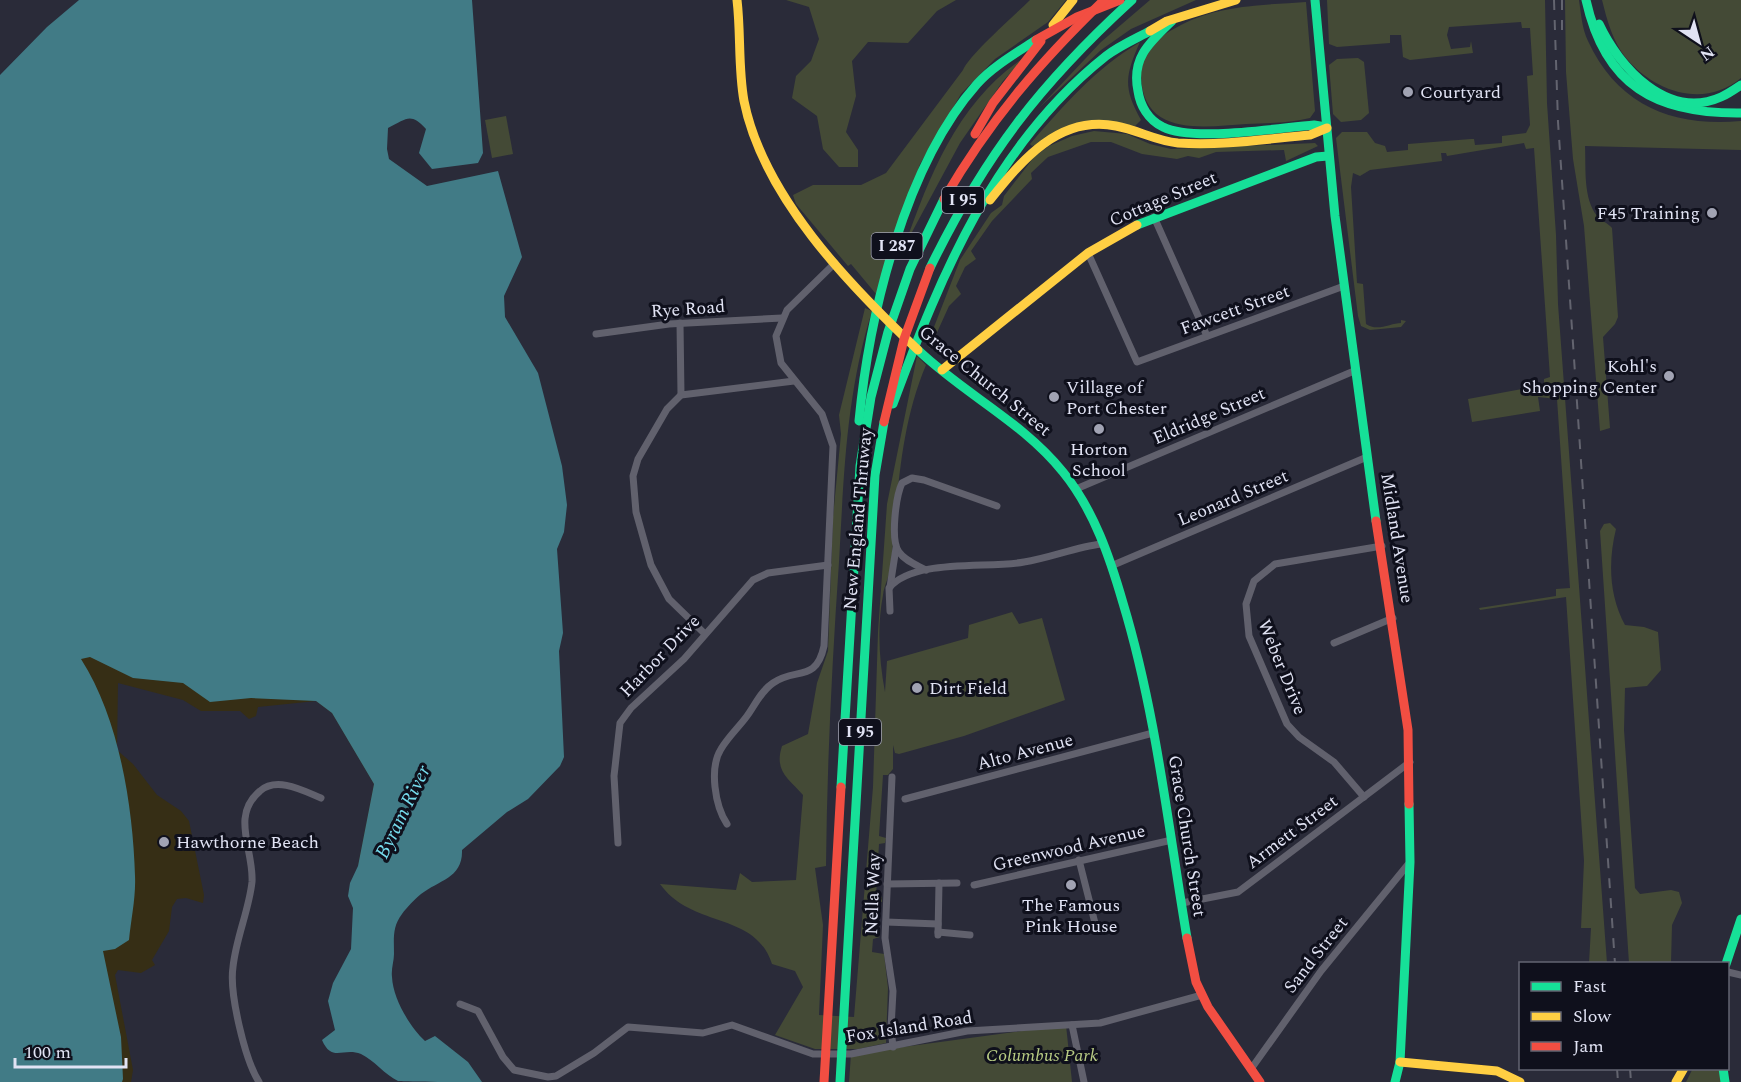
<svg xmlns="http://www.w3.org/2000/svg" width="1741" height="1082" viewBox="0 0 1741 1082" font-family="Spectral,serif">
<rect width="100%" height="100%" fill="#2a2b39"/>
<!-- green -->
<g fill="#444a36">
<path d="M786,0H956L937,11L908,43L868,42L852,61L856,96L846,132L858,150V167H839L823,149L817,116L792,98L796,76L811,61L819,39L809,7Z"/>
<path d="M1030,0H1066L1048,22L995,59L961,94L920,164L876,294L851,264L848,266L796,204L793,195L813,185H861L886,173L963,70C970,54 1015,15 1030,0Z"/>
<path d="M1150,0H1196L1131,29L1101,50L1039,108L1101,42Z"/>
<path d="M1327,0H1545L1547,103L1556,235L1558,304L1607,963H1589L1591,928H1581L1584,861L1566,597L1480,610L1479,608L1556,596V589L1570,588L1557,399L1538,397L1540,411L1472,422L1468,399L1544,385V379L1550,377L1534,148L1526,149L1524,143L1447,156L1446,153H1441L1442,161L1370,170L1360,176L1353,173L1351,187L1357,283L1363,284L1366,324C1377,332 1391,323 1401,323V320L1406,321L1401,327L1370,330L1361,326L1358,316L1336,138L1342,132H1367L1375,143L1385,146L1387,152L1408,150V144L1471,139H1474L1475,145L1502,143V136L1526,133L1530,125L1527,76L1533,75L1530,28H1522L1521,22L1449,27L1447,35L1451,49L1470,47L1471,41L1473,53L1410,60L1403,57L1401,35H1390V43L1337,47L1329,44Z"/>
<path d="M1565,0H1579C1581,13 1582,29 1588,41C1618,106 1673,127 1741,121V150L1585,146C1586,169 1583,198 1597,216C1601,221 1608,223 1612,228L1618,317L1615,324L1603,337L1610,428L1600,431L1584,226L1573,159L1566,72Z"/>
<path d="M1602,0H1741V78C1705,108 1656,93 1627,59C1613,43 1607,20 1602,0Z"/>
<path d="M1306,2L1315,111L1310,118C1290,123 1268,123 1246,124C1203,127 1142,137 1141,75C1140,50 1161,35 1181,25C1218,5 1265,5 1306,2Z"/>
<path d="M1140,42C1125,76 1123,87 1141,120L1135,126L1106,121L1032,146L1030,144C1064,105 1095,69 1140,42Z"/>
<path d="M1025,57L1003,81L960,143L905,245C930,174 959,100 1025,57Z"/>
<path d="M1358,58L1364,62L1369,113L1361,120L1341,122L1333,114L1329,65L1337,59Z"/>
<path d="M506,116L513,154L492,158L485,120Z"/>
<path d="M1094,131L1127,134L1150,144L1171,149L1315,143L1318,146L1286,161L1284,150L1216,152L1199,158L1188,156L1177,159L1142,154L1111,142H1091L1048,157L1031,173L1032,179L992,221L971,251L976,259L965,267L956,286L961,294L949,306L930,348L927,345L960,260L991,213L1002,205L1004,196L1034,157L1049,146L1072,136Z"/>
<path d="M865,308L872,311C846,395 844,474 839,562C832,663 827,764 826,866L815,868L823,925L819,1015L854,1017L873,787L878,632L887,504L917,356L926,365C899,429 898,497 891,564C890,576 884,585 883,595C877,627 879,660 885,692L887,661L968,638L969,625L1012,612L1019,624L1042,618L1065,700L964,736L899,754L895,753L893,745V769L888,775H883L879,836L886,838L885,843L879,844L876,896L882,897V902L875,903L873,934L880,937L873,939L872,952L884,954L888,988L886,1041V1043L858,1049H815L775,1035L803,987L795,971L772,964C755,911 692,929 660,884L736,890L740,873L752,882L796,880L803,795C788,778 774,771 782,746L808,734L817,683L828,651L833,517L841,434L839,415Z"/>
<path d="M1610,523L1616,529C1608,561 1609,596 1625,625L1644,627L1658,632L1661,670L1647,686L1625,688L1624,730L1635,888L1640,894L1671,890L1679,892L1682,903L1672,925L1671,963H1629L1600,531L1604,524Z"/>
<path d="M1066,1025L1072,1082H849L851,1054Z"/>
<path d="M1693,1068L1719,1069L1722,1082H1686Z"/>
</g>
<!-- sand -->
<path fill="#362e15" d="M0,560L311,691L390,762L358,866L374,784L332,713L316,701L258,707L256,716L249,719L240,711H201L183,700L118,683L117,750L133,764L157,795L181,811L189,821L204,895L203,903L186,898L177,899L172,907L169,931L152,960L155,965L141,973L118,970L115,975L133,1070L131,1082H98Z"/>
<!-- water -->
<path fill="#417b86" d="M79,0H472L483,153L478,163L432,169L419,153L426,129C410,112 407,119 388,128L387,149L389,159L427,186L498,171L522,257L504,296L505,317L538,373L562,466L567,505L564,532L557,549L563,633L559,651L564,757L560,766L528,799L507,812L462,850C463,878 439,880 421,894C415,899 407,907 402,914C392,927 394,939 394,954C394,961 391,969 392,977C393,999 410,1027 425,1041L435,1036L468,1062L482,1082C467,1082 407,1082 398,1081C385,1075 374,1060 361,1054C343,1047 332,1063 322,1040L335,1030L328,1001L333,983L351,949L353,908L348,896L350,883L358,866L374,784L332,713L316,701L251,698L210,702L183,683L133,678L90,657L81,659C119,718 133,806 135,876C136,897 131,919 129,940L115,949L103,951L121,1037L123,1079L122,1082H0V75L47,27Z"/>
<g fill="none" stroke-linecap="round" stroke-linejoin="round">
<!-- street -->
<g stroke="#61616d" stroke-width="7">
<path d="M1154,217L1207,336"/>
<path d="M1088,253L1137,362L1344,286"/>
<path d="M680,323L681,395"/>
<path d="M596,334L669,324L782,318"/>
<path d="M1076,489L1354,371"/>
<path d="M1111,566L1367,457"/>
<path d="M926,570C917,565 905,561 899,552C890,540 896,496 902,483L912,478L924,480L997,506"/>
<path d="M890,587L896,548"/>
<path d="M890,611L889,588C914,558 988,569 1024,562C1050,558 1076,547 1101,544"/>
<path d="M704,633L669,599L651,565L636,512L633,476L638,459L667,409L681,395L794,381"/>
<path d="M1334,643L1393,618"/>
<path d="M892,777L885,938L893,991L891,1028L893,1047"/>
<path d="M1364,797L1334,762L1299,737L1287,724L1249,636L1246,604L1254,581L1275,564L1382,546"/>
<path d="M905,799L1153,733"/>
<path d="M727,824C715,806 709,768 721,749C728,737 739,727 747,716C755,705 761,691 773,683C796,667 816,683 824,646L833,446L822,414L781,363L776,336L787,310L835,263"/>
<path d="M618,843L614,776L620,723L631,708L684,659L753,580L768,573L828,565"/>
<path d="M1079,860L1097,931"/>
<path d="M887,884L957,883"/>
<path d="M974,885L1172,840"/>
<path d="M1182,903L1238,892L1410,762"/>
<path d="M886,922L938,924"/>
<path d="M938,932L970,935"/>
<path d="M938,935L939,883"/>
<path d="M1728,972L1741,975"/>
<path d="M460,1004L478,1011L503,1057L514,1070L548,1077L556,1076L594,1053L628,1027L703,1033L732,1025L813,1054H851L967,1031L1100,1023L1202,995"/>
<path d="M1072,1025L1084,1082"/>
<path d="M1251,1069L1321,971L1410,862"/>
<path d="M259,1082C245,1060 229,993 233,967C236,938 249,910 252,882C254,850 230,816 260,791C277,776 304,791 321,798"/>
</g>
<!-- fast -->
<g stroke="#16e098" stroke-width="9">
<path d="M1315,0L1335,216L1376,521"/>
<path d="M1586,0C1605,86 1656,114 1741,113"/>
<path d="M1172,21C1150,42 1131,58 1138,91C1140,105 1148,120 1163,127C1193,142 1277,128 1314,125L1326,127"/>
<path d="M1599,24C1619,67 1667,121 1721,97C1728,94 1735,89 1741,85"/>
<path d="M1137,225L1316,157L1328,156"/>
<path d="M930,268C985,155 1040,84 1132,0"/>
<path d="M918,350C964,394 1023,422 1063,472C1094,510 1110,558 1123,603C1156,712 1168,826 1187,938"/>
<path d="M893,404C941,274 995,144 1106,56C1119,46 1135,39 1150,31"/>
<path d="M859,421C869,315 905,165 977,84C992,67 1016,53 1036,40"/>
<path d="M841,787L860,466L871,397L888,332L910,269L944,199"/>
<path d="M1726,964L1741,919"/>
<path d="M1723,1068L1725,1082"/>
<path d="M840,1082L875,475L884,422"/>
<path d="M1395,1082L1400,1062L1410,862L1409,804"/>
</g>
<!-- slow -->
<g stroke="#ffcf43" stroke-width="9">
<path d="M737,0C741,33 738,68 744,101C763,196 849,285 918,350"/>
<path d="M1053,25L1073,0"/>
<path d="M1150,31L1167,21L1236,0"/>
<path d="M990,200C1022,160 1059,115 1116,126C1138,130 1156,141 1178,143C1222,146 1266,139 1310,135L1327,128"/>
<path d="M942,370L1088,253L1137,225"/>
<path d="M1400,1062L1497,1071L1520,1082"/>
<path d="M1676,1082L1684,1068"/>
</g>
<!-- jam -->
<g stroke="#f24e42" stroke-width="9">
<path d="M1036,40L1077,17L1120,0"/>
<path d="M975,134L993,103L1041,41"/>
<path d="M944,199C990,120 1039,63 1104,0"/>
<path d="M884,422L904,339L930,268"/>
<path d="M1376,521L1408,730L1409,804"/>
<path d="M1187,938L1196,982L1208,1007L1260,1082"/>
<path d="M824,1082L841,787"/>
</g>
<!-- rail -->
<g stroke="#63646f" stroke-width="2" stroke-dasharray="10 10" stroke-linecap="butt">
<path d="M1554,0L1558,122L1615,964"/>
<path d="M1562,0V36"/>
<path d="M1617,1068L1618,1082"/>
<path d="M1630,1068L1631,1082"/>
</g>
</g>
<!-- markers -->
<g fill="#a1a3b3" stroke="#0f101c" stroke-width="2">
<circle cx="1408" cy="92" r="6"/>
<circle cx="1712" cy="213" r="6"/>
<circle cx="1669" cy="376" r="6"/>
<circle cx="1054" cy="397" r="6"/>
<circle cx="1099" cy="429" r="6"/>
<circle cx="917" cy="688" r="6"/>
<circle cx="164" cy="842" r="6"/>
<circle cx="1071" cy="885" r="6"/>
</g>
<g text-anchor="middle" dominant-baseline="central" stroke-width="6" stroke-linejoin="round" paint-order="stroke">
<!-- shield labels -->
<g fill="#0f101c" stroke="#a2a4b3" stroke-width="1.5">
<rect x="942" y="187" width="42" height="26" rx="4.5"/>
<rect x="871.5" y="233" width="51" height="26" rx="4.5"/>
<rect x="839" y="719" width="42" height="26" rx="4.5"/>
</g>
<g font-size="16" font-weight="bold" fill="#e1e3f4">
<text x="963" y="200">I 95</text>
<text x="897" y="246">I 287</text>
<text x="860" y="732">I 95</text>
</g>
<!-- poi labels -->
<g font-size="18" fill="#e1e3f4" stroke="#0f101c" text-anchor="start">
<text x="1420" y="92">Courtyard</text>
<text x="1700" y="213" text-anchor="end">F45 Training</text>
<text x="1657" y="366" text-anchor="end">Kohl's<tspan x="1657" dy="21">Shopping Center</tspan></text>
<text x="1066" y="387">Village of<tspan x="1066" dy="21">Port Chester</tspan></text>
<text x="1099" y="449" text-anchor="middle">Horton<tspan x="1099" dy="21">School</tspan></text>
<text x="929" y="688">Dirt Field</text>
<text x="176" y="842">Hawthorne Beach</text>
<text x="1071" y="905" text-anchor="middle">The Famous<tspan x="1071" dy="21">Pink House</tspan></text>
</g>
<!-- street labels -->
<g font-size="18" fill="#e1e3f4" stroke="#0f101c">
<text transform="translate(1163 199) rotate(-23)">Cottage Street</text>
<text transform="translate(688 309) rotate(-4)">Rye Road</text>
<text transform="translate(1235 310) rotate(-20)">Fawcett Street</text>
<text transform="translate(985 381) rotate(39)">Grace Church Street</text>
<text transform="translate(1209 416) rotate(-23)">Eldridge Street</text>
<text transform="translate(1233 498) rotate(-23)">Leonard Street</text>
<text transform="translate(858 519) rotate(-85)">New England Thruway</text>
<text transform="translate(1397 538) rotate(81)">Midland Avenue</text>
<text transform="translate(660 656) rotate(-46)">Harbor Drive</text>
<text transform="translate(1282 667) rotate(68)">Weber Drive</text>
<text transform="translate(1025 752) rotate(-15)">Alto Avenue</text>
<text transform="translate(1292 832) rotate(-37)">Armett Street</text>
<text transform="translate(1187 836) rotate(81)">Grace Church Street</text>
<text transform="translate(1069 848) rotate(-13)">Greenwood Avenue</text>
<text transform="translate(873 894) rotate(-88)">Nella Way</text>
<text transform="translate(1316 955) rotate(-52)">Sand Street</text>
<text transform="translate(909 1027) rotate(-9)">Fox Island Road</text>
</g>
<!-- park labels -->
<g font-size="18" font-style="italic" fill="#b9cd84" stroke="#0f101c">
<text x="1042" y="1055">Columbus Park</text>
</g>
<!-- water labels -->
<g font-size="20" font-style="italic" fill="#76dced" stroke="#0f101c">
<text transform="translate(403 812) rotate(-64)">Byram River</text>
</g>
</g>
<!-- legend -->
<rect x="1519" y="962" width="210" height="108" fill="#0f101c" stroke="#636472" stroke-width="1.5"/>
<rect x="1531" y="982" width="30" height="9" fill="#16e098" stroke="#636472" stroke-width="1.5"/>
<text x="1573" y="992" font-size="18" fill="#e1e3f4">Fast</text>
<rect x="1531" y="1012" width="30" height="9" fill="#ffcf43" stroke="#636472" stroke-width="1.5"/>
<text x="1573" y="1022" font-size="18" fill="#e1e3f4">Slow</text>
<rect x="1531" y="1042" width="30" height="9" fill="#f24e42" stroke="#636472" stroke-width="1.5"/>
<text x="1573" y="1052" font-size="18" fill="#e1e3f4">Jam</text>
<!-- north arrow -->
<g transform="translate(1699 42) rotate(144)" stroke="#0f101c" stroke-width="4.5" paint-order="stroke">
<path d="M0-4.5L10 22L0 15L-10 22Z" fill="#e1e3f4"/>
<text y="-9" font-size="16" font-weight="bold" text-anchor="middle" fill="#e1e3f4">N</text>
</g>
<!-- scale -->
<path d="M15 1058v9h111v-9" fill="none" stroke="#e1e3f4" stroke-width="3"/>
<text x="24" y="1058" font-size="18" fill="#e1e3f4" stroke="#0f101c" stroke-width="4.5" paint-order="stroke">100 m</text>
</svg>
